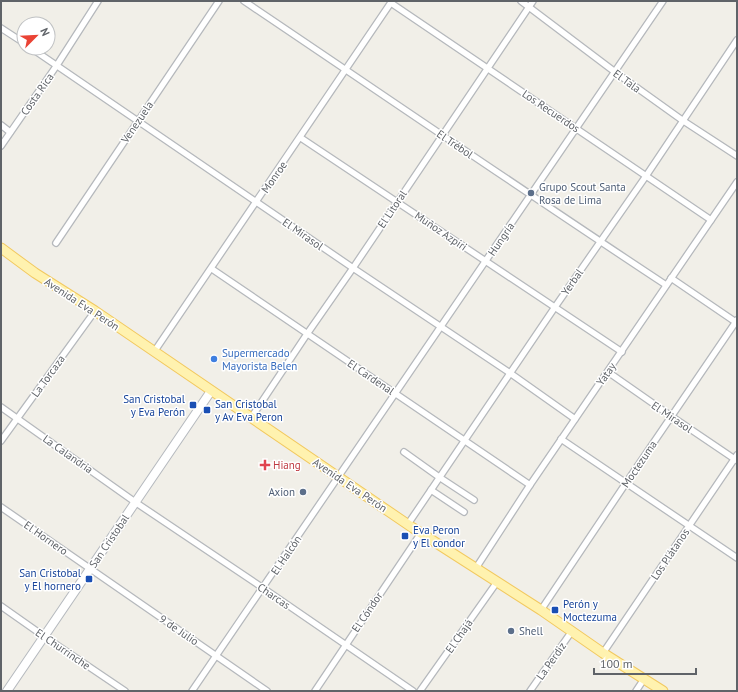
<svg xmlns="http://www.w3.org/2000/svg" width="738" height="692" viewBox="0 0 738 692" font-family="'PT Sans',sans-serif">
<rect width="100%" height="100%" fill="#f1efe8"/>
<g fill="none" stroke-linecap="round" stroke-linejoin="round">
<!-- street casing -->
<g stroke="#b5b8bc" stroke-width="8">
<g id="street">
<path d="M244,1C385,96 525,192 666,285"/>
<path d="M521,1L615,72L682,120L737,156"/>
<path d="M391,3L711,220"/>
<path d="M1,28L24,43"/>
<path d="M31,48L353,268L510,373L575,419"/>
<path d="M1,125L10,132"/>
<path d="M301,138L622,352"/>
<path d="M1,146L57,65L98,1"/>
<path d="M56,243L219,1"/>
<path d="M212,269L530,485"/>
<path d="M671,278L737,323"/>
<path d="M154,352L392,1"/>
<path d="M608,372L671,416L736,460"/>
<path d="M1,407L135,502L263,588L413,691"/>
<path d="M251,418L307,334L353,268L533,1"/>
<path d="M561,439L737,558"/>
<path d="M1,441L95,311"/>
<path d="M404,452L439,477L474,500"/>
<path d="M431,490L464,512"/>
<path d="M1,507L267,691"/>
<path d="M408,524L555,307L646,176L737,40"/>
<path d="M476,568L530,485L737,182"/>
<path d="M1,606L45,637L125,691"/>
<path d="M541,610L626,483L737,320"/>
<path d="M603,653L737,455"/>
<path d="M192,691L663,1"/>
<path d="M315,691L421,533"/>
<path d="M420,691L497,582"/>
<path d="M530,691L572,631"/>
<path d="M636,691L644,679"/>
</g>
</g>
<!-- secondary casing -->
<g stroke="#b6babf" stroke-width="10">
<path id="secondary" d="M7,691L211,391"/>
</g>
<!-- primary casing -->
<g stroke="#f2c960" stroke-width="11">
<path id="primary" d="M1,248L35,273L95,311L413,528L541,610L603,653L663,691"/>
</g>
<!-- street -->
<use href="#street" stroke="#fff" stroke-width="5.5"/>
<!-- secondary -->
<use href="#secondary" stroke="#fff" stroke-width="8"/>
<!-- primary -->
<use href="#primary" stroke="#fff2af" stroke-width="9"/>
</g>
<!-- markers -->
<g fill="#5c6f8a" stroke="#fff" stroke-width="1.5">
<circle cx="531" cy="193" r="4"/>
<circle cx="303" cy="492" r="4"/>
<circle cx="511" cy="631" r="4"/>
</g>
<circle fill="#3f7fe0" stroke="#fff" stroke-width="1.5" cx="214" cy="359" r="4"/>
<g fill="#1a4fb4" stroke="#fff" stroke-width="1.5">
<rect x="189" y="401" width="8" height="8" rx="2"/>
<rect x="203" y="406" width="8" height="8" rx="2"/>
<rect x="401" y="532" width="8" height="8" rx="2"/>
<rect x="85" y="575" width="8" height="8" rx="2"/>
<rect x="551" y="606" width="8" height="8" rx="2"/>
</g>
<path fill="#e0444e" stroke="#fff" stroke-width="1.5" d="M263 459h4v4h4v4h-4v4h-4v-4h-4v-4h4z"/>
<g text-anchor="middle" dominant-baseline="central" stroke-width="3" stroke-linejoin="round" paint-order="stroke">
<!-- street labels -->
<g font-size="11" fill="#5f6368" stroke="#fff">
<text transform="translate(627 81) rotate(36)">El Tala</text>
<text transform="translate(37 94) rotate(-55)">Costa Rica</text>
<text transform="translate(551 111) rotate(34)">Los Recuerdos</text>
<text transform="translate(137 122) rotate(-56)">Venezuela</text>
<text transform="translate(455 144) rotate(34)">El Trébol</text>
<text transform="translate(274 177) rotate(-55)">Monroe</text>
<text transform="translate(392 209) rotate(-56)">El Litoral</text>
<text transform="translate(441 231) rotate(34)">Muñoz Azpiri</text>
<text transform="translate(303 234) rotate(35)">El Mirasol</text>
<text transform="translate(501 239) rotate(-56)">Hungría</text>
<text transform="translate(572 282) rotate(-55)">Yerbal</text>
<text transform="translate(82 304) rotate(33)">Avenida Eva Perón</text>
<text transform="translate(606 374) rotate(-55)">Yatay</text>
<text transform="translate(48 376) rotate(-54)">La Torcaza</text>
<text transform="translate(371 377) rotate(34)">El Cardenal</text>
<text transform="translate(672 417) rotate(34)">El Mirasol</text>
<text transform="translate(68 454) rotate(35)">La Calandria</text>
<text transform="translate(639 464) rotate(-56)">Moctezuma</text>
<text transform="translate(350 485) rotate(34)">Avenida Eva Perón</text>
<text transform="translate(46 538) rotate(35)">El Hornero</text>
<text transform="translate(109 541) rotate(-56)">San Cristobal</text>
<text transform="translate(670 554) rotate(-56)">Los Plátanos</text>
<text transform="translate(286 555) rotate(-56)">El Halcón</text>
<text transform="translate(274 596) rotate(34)">Charcas</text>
<text transform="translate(367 612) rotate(-56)">El Cóndor</text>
<text transform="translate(179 630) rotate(34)">9 de Julio</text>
<text transform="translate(459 636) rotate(-55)">El Chajá</text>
<text transform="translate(63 649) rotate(34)">El Churrinche</text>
<text transform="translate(551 661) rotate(-55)">La Perdiz</text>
</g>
<!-- service labels -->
<g font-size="11" fill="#4e5e75" stroke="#fff" text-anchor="start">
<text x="539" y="187">Grupo Scout Santa<tspan x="539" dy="13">Rosa de Lima</tspan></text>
<text x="295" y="492" text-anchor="end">Axion</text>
<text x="519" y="631">Shell</text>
</g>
<!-- shop labels -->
<g font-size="11" fill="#366cbe" stroke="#fff" text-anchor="start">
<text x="222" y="353">Supermercado<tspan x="222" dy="13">Mayorista Belen</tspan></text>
</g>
<!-- transit labels -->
<g font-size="11" fill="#164399" stroke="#fff" text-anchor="start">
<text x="185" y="399" text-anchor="end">San Cristobal<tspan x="185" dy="13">y Eva Perón</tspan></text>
<text x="215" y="404">San Cristobal<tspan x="215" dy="13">y Av Eva Peron</tspan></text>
<text x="413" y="530">Eva Peron<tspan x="413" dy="13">y El condor</tspan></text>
<text x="81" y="573" text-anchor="end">San Cristobal<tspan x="81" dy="13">y El hornero</tspan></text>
<text x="563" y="604">Perón y<tspan x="563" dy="13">Moctezuma</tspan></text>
</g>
<!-- health labels -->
<g font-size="11" fill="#be3a42" stroke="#fff" text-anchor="start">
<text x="273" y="465">Hiang</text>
</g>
</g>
<!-- border -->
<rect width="738" height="692" fill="none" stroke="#5f6368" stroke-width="4"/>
<!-- north arrow -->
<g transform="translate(36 36) rotate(66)"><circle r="19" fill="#ffffff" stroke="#bfc1c3"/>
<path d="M0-3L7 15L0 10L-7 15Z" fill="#ea4335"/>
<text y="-6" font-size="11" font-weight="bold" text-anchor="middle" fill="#5f6368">N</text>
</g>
<!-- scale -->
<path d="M594 668v6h102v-6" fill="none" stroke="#5f6368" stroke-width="2"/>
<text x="600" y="668" font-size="12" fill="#5f6368" stroke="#ffffff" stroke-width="3" paint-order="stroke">100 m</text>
</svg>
